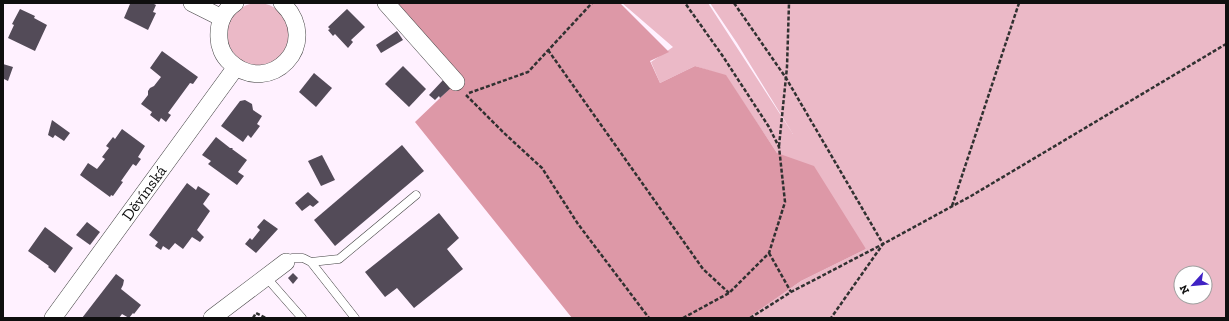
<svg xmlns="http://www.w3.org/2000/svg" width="1229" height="321" viewBox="0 0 1229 321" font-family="'Zilla Slab',serif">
<rect width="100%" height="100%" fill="#fff1ff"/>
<!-- green -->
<g fill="#ebb9c7" fill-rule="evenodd">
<path d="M622,3H708L793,134L737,43L710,3H1226V318H748L801,281L866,249L777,153L726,76L695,66L660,83L651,62L673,47ZM1181,273H1205V297H1181Z"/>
<circle cx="258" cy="34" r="31"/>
</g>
<!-- forest -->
<path fill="#dd98a7" d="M391,3H620L669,52L650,61L660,83L695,66L726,75L777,153L814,166L866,249L801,281L748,318H572L415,122L460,79Z"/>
<!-- building -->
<g fill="#534b58">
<path d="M128,3H152L156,5L153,12L156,13L148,30L124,18L130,4Z"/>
<path d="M20,9L35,16L34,18L47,25L35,51L8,38L14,25L12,24Z"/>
<path d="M347,9L365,27L351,40L353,42L348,48L335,34L333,36L328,30L330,29L328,27Z"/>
<path d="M397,31L403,40L381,53L376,45Z"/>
<path d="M162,51L198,77L193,84L190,83L168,113L171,115L166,122L161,118L159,122L150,115L152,112L141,104L148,95V91L150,88L154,86L161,77L150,68Z"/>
<path d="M3,64L13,67L8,81L4,79L3,83Z"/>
<path d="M403,66L426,89L409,107L385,84Z"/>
<path d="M314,73L332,88L316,107L299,92Z"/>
<path d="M444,79L452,87L440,98L439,96L435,100L429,95Z"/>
<path d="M245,100L252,104L253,110L262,116L257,124L260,126L251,138L248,135L243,142L221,126L240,101Z"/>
<path d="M52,120L70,133L64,141L55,135L53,138L48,135Z"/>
<path d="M122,129L145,146L138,157L141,159L136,166L133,164L121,181L123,182L113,196L111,195L110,197L80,175L88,163L97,169L105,159L102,157L109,148L106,146L113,137L115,139Z"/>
<path d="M216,137L230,148H233L232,149L247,160L238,172L244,176L237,185L208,164L211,161L202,155Z"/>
<path d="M402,145L424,171L335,246L314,220Z"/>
<path d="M322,155L335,180L321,186L308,161Z"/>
<path d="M187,183L196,190L198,186L210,194L203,204L210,211L197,230L204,237L200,242L192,237L183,249L175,243L169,250L163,246L161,250L155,246L158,242L149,235Z"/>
<path d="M308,192L319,202L313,207L310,205L302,211L295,203Z"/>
<path d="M439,213L459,238L447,249L463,269L414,308L397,288L385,297L365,272Z"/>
<path d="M264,219L278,229L256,253L245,244L250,238L252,240L260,230L257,227Z"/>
<path d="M87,222L100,232L90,245L76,235Z"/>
<path d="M45,227L73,248L55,273L48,267L49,266L28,251Z"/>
<path d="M293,273L298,278L293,284L288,278Z"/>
<path d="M116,274L124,280L123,285L121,289L141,305L134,314L133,313L129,318L122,314L119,318H82Z"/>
</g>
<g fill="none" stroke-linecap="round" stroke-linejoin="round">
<!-- service casing -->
<g stroke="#424242" stroke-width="9">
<g id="service">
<path d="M286,262L292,258H303L311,262L339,259L416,195"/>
<path d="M311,262L355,318"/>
<path d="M266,277L302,318"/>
</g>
</g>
<!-- minor casing -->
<g stroke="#424242" stroke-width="18">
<g id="minor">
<path d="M192,3L222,18"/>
<path d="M235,3C223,11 218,24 219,38C219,46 223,56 230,62C269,98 324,44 282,3"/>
<path d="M386,3L456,82"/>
<path d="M53,318L236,67"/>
<path d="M212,318L286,262"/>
</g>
</g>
<!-- path -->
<g stroke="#313131" stroke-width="2.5" stroke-dasharray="4 2" stroke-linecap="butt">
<path d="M734,3L786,78L883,244L831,318"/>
<path d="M548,50L703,269L729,293"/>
<path d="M469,93L528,72L592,3"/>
<path d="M466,95L504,133L542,168L578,224L649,318"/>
<path d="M779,146L787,67L789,3"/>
<path d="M952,206L1019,3"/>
<path d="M769,253L791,292"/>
<path d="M253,318L256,313L266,318"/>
<path d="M683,318L729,293L769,253L785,202L779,147L769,127L722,55L685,3"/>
<path d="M750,318L791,292L883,244L971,196L1226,44"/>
</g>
<!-- service -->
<use href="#service" stroke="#fff" stroke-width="8"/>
<!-- minor -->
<use href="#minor" stroke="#fff" stroke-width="17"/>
</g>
<g text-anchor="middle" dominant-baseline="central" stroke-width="4" stroke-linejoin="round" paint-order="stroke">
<!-- street labels -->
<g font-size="16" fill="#0f0f0f" stroke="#fff">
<text transform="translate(144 193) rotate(-54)">Děvínská</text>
</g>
</g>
<!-- border -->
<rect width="1229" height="321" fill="none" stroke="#0f0f0f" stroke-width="8"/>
<!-- north arrow -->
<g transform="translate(1193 285) rotate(243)"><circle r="19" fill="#ffffff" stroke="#9f9f9f"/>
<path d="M0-3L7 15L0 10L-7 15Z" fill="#3f22c4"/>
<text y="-6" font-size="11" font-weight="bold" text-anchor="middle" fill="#0f0f0f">N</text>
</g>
</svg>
